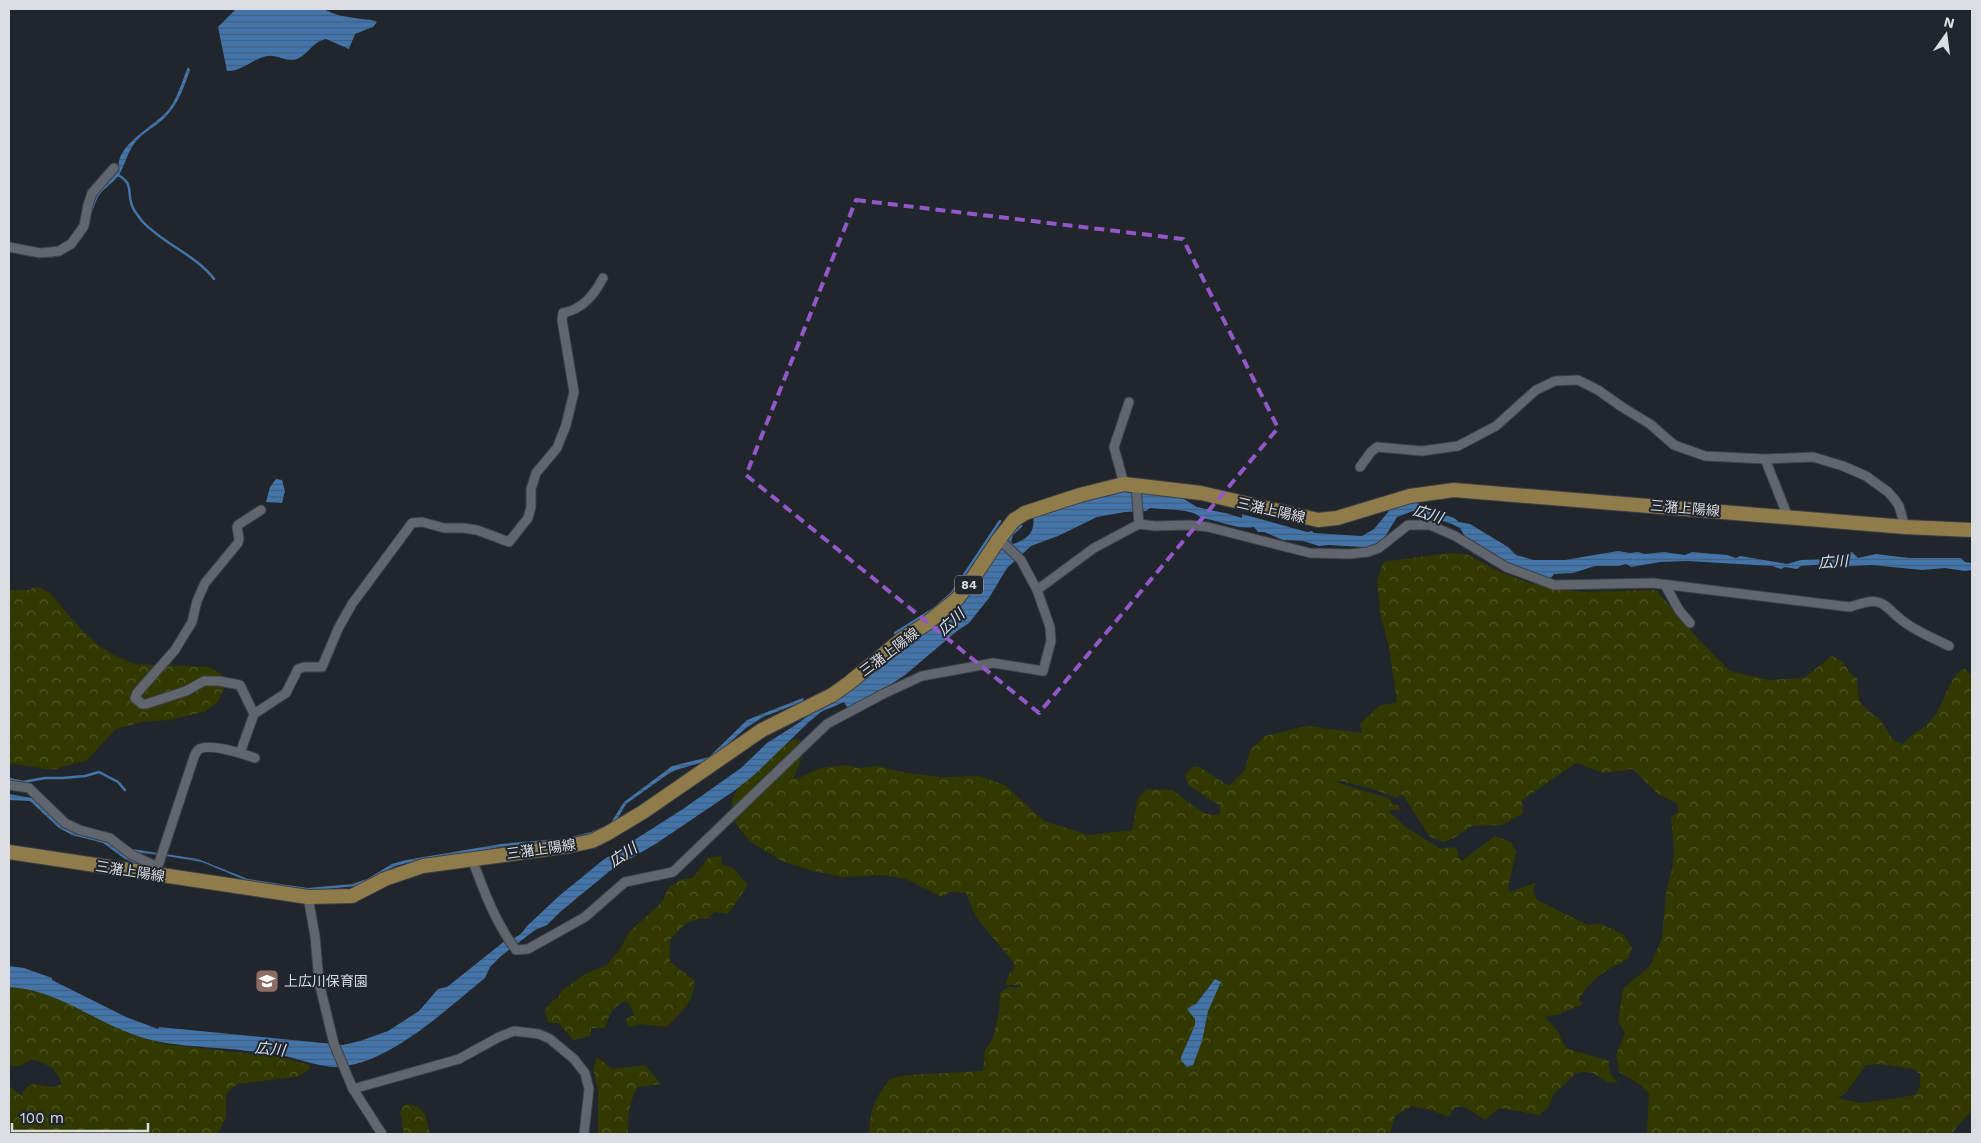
<svg xmlns="http://www.w3.org/2000/svg" width="1981" height="1143" viewBox="0 0 1981 1143" font-family="'Work Sans','Noto Sans JP',sans-serif">
<defs>
<pattern id="forest-crowns" width="20" height="18" patternUnits="userSpaceOnUse" patternTransform="scale(1.25)"><rect width="20" height="18" fill="#313900"/><path d="M2 6a3 3 0 1 1 6 0M12 15a3 3 0 1 1 6 0" fill="none" stroke="#4e5525"/></pattern>
<pattern id="water-rules" width="6" height="5" patternUnits="userSpaceOnUse" patternTransform="scale(1.25)"><rect width="6" height="5" fill="#4375ab"/><path d="M0 2.5h6" fill="none" stroke="#425e7d"/></pattern>
</defs>
<rect width="100%" height="100%" fill="#21252c"/>
<!-- forest -->
<g fill="url(#forest-crowns)" fill-rule="evenodd">
<path d="M1448,553L1467,554L1498,571L1529,583L1562,590L1585,592L1656,590L1700,641L1730,671L1769,680L1804,678L1832,656C1851,663 1843,671 1857,678L1859,701L1872,714L1879,718L1894,741L1903,744C1913,731 1924,730 1933,718C1944,704 1949,677 1964,668L1972,676V1110L1951,1134H1647L1649,1094L1642,1086L1619,1072L1616,1055L1625,1033L1618,1021L1623,989L1650,966L1662,938L1666,893L1672,869L1674,851L1671,817L1678,812V804L1658,794L1633,769L1604,773L1576,763L1522,800L1523,813L1502,825L1472,826L1454,838L1443,842L1430,837L1402,794L1397,798L1370,788L1340,781L1335,782L1391,799V803L1399,806L1400,809L1388,811L1407,828L1441,849L1452,847L1458,850V858L1463,860L1495,836L1511,842L1516,852L1508,888L1510,892L1535,883L1533,891L1537,900L1588,925L1600,924L1617,931L1624,935L1632,948L1628,959C1608,969 1589,979 1579,1000L1583,1004L1560,1014L1545,1017L1559,1032L1563,1044L1568,1049L1609,1061C1607,1071 1612,1076 1618,1083L1607,1082L1593,1073L1584,1072L1576,1073L1553,1095L1548,1108L1539,1115L1501,1108L1498,1109L1485,1120L1465,1107H1455L1448,1117L1431,1110L1412,1106L1395,1116L1390,1134H869C871,1105 873,1103 890,1079L907,1075L983,1071L985,1050L993,1038L999,1012L1000,993L1008,987L1017,988L1021,985H1005L1009,974L1014,970L1013,962L976,917L966,893L950,892L942,897L906,879L883,875L842,877L809,870L782,861L749,841L732,818V799L735,796C737,776 778,750 794,739L808,743L793,779L801,777L821,768L847,765L859,768L878,766L907,773L940,777L979,776L1005,785L1044,821L1088,835L1132,830L1138,798L1147,789L1173,790L1192,805L1206,814L1219,815L1220,806L1188,785L1185,774L1194,766L1201,768L1229,786L1245,770L1250,750L1265,736L1307,726L1362,733L1360,724L1379,706L1397,702L1389,647L1381,617L1377,581L1383,562ZM1880,1064L1913,1069L1920,1074V1086L1916,1094L1900,1098L1861,1103L1837,1098L1846,1093L1866,1065Z"/>
<path d="M34,587L41,588L50,593L80,628L98,645L112,654L134,664L209,667L223,675L225,686L218,702L204,712L169,720L142,722L116,729L87,760L52,770L9,763V590H30Z"/>
<path d="M721,856L722,865L732,867L748,885L728,914L714,912L708,919C687,918 684,925 670,940V962L694,980C695,1003 681,1011 667,1027L640,1024L632,1027L627,1024L626,1019L634,1015L630,1005L625,1001C612,1007 609,1015 605,1028H591V1036L573,1040L559,1023H548L545,1010L552,1001L559,997L561,991L587,973L607,965L620,949L629,932L662,902L669,887L683,879L693,878L708,858Z"/>
<path d="M13,982L102,1013L127,1029L163,1044L281,1057L310,1065L309,1070L296,1077L237,1084L226,1094V1117L218,1134H9V1089L11,1087L22,1096L23,1091L32,1084L53,1087L62,1084C55,1066 48,1065 31,1059C23,1065 18,1069 9,1064V1026L11,1023L9,1015V986Z"/>
<path d="M597,1057L613,1069L645,1065L661,1084L638,1087C629,1101 628,1117 628,1134H598V1090L593,1069Z"/>
<path d="M405,1104C427,1106 425,1116 430,1134H404L400,1112Z"/>
</g>
<!-- water -->
<g fill="url(#water-rules)">
<path d="M236,9H324C335,16 349,17 361,19C367,20 372,19 377,22L373,27L355,34L349,49L326,39C312,42 309,54 297,59C288,63 277,54 267,56C252,59 243,71 227,71L218,27Z"/>
<path d="M188,67L190,70C183,90 177,108 160,122C151,129 141,134 134,144C127,153 125,165 119,175C114,183 103,188 98,197C89,215 89,237 71,250C53,264 29,256 9,252V249L36,255L72,245L94,197L102,186L119,169C114,145 157,125 169,109C178,97 182,81 188,67Z"/>
<path d="M276,479L282,480L285,491L282,503L266,502L270,487Z"/>
<path d="M1122,492L1183,494L1184,499L1197,507L1229,514L1242,518V514L1307,532L1312,531L1314,533L1362,536L1374,529L1393,506L1412,500L1428,509L1454,518L1459,522L1470,524L1508,547L1516,555L1534,560H1565L1618,551L1630,553L1638,552L1645,554L1664,552L1685,555L1692,552L1727,555L1736,558L1740,556L1787,564L1801,560L1824,559L1852,552L1858,558L1876,554L1909,558H1961L1965,562L1972,563V570L1965,571L1945,568L1922,570L1872,565L1837,567L1828,564L1801,566L1797,569L1785,567L1781,569L1772,566L1687,561L1660,562L1631,567L1626,564L1619,566H1595L1573,573L1554,574L1549,580L1502,561L1466,538L1460,528L1452,524L1413,511L1397,517L1386,535L1387,538L1373,546L1363,549L1361,547L1329,545L1319,546L1303,541L1283,540L1264,532H1258L1254,527C1236,530 1219,520 1201,518C1193,508 1164,510 1150,508L1146,511L1125,512L1097,517L1058,536L1031,546L1007,568L989,598L969,623L957,631L905,675L850,711L844,702L821,712L810,721L753,776L734,791L657,843L611,870L560,912L547,925L535,930L500,957L490,967L485,978C445,1010 390,1064 337,1067C320,1067 302,1060 285,1056C271,1053 255,1052 240,1050C205,1046 165,1047 132,1034C91,1019 54,989 9,987V966L24,968L52,978V980L126,1017L158,1029L159,1027L343,1045L360,1041L388,1031L419,1011L438,989L447,987L506,940C513,940 523,934 526,927L559,896L603,860L683,809L741,768L767,743L797,724L919,634L942,623L963,601L1018,523L1023,526L1013,535L1011,542L1013,544C1026,540 1036,532 1033,517L1100,494Z"/>
<path d="M803,698L804,701L763,717L746,728L710,760L676,770L668,774L626,804L614,825L580,839L506,846L406,863L393,867L356,886L305,891L245,880L202,862L160,855L121,851L149,866L213,875V878L145,868L125,859L103,843L72,835L59,828L30,801L9,800V794L32,798L61,825L105,841L118,848L132,849L198,859L248,879L308,888L352,884L367,879L392,864L406,860L501,844L568,838L591,832L610,824L624,802L663,773L672,766L709,757L747,720Z"/>
<path d="M1215,979L1221,982L1208,1011L1202,1041L1193,1065L1187,1067L1181,1060V1057L1195,1025V1019L1187,1009L1196,1004Z"/>
</g>
<g fill="none" stroke-linecap="round" stroke-linejoin="round">
<!-- stream -->
<g stroke="#4375ab" stroke-width="2.5">
<path d="M118,175C135,184 126,194 133,208C135,212 139,217 142,221C163,244 196,255 214,279"/>
<path d="M895,633L935,608L952,593L1000,521"/>
<path d="M9,779L23,782L45,778H63L85,776L99,772L118,782L125,790"/>
</g>
<!-- street casing -->
<g stroke="#3c4045" stroke-width="11">
<g id="street">
<path d="M9,247L40,253L59,251L71,244L84,226L88,205L92,193L114,168"/>
<path d="M1765,459L1788,517"/>
<path d="M1360,467L1371,452L1377,447L1422,451L1458,446L1496,426L1536,390L1555,381L1578,380L1598,390L1622,407L1650,424L1674,445L1705,456L1765,459L1813,457L1843,466L1866,476L1888,492L1895,500L1899,506L1905,527"/>
<path d="M1124,484L1114,447L1129,402"/>
<path d="M1136,486L1139,524"/>
<path d="M1665,585L1679,610L1690,623"/>
<path d="M1037,590L1094,548L1139,524L1155,526L1190,525L1208,527L1310,553L1349,554L1368,552L1379,548L1408,525H1430L1455,536L1506,567L1554,585L1653,583L1850,607C1887,594 1881,606 1907,624C1920,633 1935,639 1949,646"/>
<path d="M254,714L240,685L219,681H204L186,691L146,704H142L135,698L137,693L175,650L192,622L197,601L205,583L238,543L239,539L237,527L238,525L261,510"/>
<path d="M240,753L254,714L286,693L298,669L304,667H322L338,629L352,604L412,523L422,522L444,528H463L477,530L509,542L528,518L531,507V489L536,473L557,448L566,425L574,392L562,320L563,313C583,309 594,295 603,278"/>
<path d="M9,785L29,788L65,823L80,830L110,838L132,855L158,867"/>
<path d="M472,859C484,891 495,922 516,950L528,949L585,917L625,882L673,872L827,724L883,694L922,676L993,663L1043,671L1051,641L1050,627L1037,590L1021,560L999,539"/>
<path d="M155,875L194,757C195,755 196,752 198,750C207,742 244,754 255,758"/>
<path d="M308,897L315,936L319,982L334,1044L353,1089L382,1134"/>
<path d="M353,1089L459,1059L499,1037L514,1031L539,1034L550,1039L574,1059L585,1073L589,1089L584,1134"/>
</g>
</g>
<!-- primary casing -->
<g stroke="#3c4045" stroke-width="16">
<path id="primary" d="M9,852L308,897L352,896L385,879L423,866L569,846L592,841L608,833L643,812L762,730L832,695L849,683L902,639L926,624L957,599L969,584L999,539L1014,520L1025,513L1080,495L1124,484L1201,493L1318,520L1337,518L1410,496L1454,490L1905,527L1972,530"/>
</g>
<!-- street -->
<use href="#street" stroke="#61656d" stroke-width="9"/>
<!-- primary -->
<use href="#primary" stroke="#907c4b" stroke-width="14"/>
</g>
<!-- marked area -->
<path fill="none" stroke="#9358c8" stroke-width="4" stroke-dasharray="10 6" stroke-linejoin="round" d="M856,200L1183,239L1278,428L1039,713L746,475Z"/>
<!-- icons -->
<defs>
<g id="school-square" transform="scale(1.25)"><rect x="-9" y="-9" width="18" height="18" rx="4" fill="#8d6e63" stroke="#21252c"/><path d="M0-5L7-2L0 1L-7-2ZM-4 1L0 2.5L4 1V4Q0 6-4 4Z" fill="#fff"/></g>
</defs>
<g fill-rule="evenodd">
<use href="#school-square" x="267" y="981"/>
</g>
<g text-anchor="middle" dominant-baseline="central" stroke-width="4" stroke-linejoin="round" paint-order="stroke">
<!-- shield labels -->
<rect fill="#21252c" stroke="#a2a6ab" stroke-width="1" x="955" y="575.5" width="28" height="19" rx="4"/>
<g font-size="12" font-weight="bold" fill="#dadde1">
<text x="969" y="585">84</text>
</g>
<!-- street labels -->
<g font-size="14" fill="#dadde1" stroke="#21252c">
<text transform="translate(1685 508) rotate(5)">三潴上陽線</text>
<text transform="translate(1271 510) rotate(13)">三潴上陽線</text>
<text transform="translate(889 652) rotate(-37)">三潴上陽線</text>
<text transform="translate(541 849) rotate(-8)">三潴上陽線</text>
<text transform="translate(130 871) rotate(9)">三潴上陽線</text>
</g>
<!-- poi labels -->
<g font-size="14" fill="#dadde1" stroke="#21252c" text-anchor="start">
<text x="284" y="981">上広川保育園</text>
</g>
<!-- water labels -->
<g font-size="15" font-style="italic" fill="#d5e3f2" stroke="#21252c">
<text transform="translate(1428 514) rotate(17)">広川</text>
<text transform="translate(1833 562) rotate(-4)">広川</text>
<text transform="translate(951 622) rotate(-43)">広川</text>
<text transform="translate(623 855) rotate(-34)">広川</text>
<text transform="translate(270 1049) rotate(6)">広川</text>
</g>
</g>
<!-- border -->
<rect width="1981" height="1143" fill="none" stroke="#dadde1" stroke-width="20"/>
<!-- north arrow -->
<g transform="translate(1946 35) rotate(14)" stroke="#21252c" stroke-width="4" paint-order="stroke">
<path d="M0-4L9 19L0 12L-9 19Z" fill="#dadde1"/>
<text y="-8" font-size="14" font-weight="bold" text-anchor="middle" fill="#dadde1">N</text>
</g>
<!-- scale -->
<path d="M12 1123v8h136v-8" fill="none" stroke="#dadde1" stroke-width="2.5"/>
<text x="20" y="1123" font-size="15" fill="#dadde1" stroke="#21252c" stroke-width="4" paint-order="stroke">100 m</text>
</svg>
